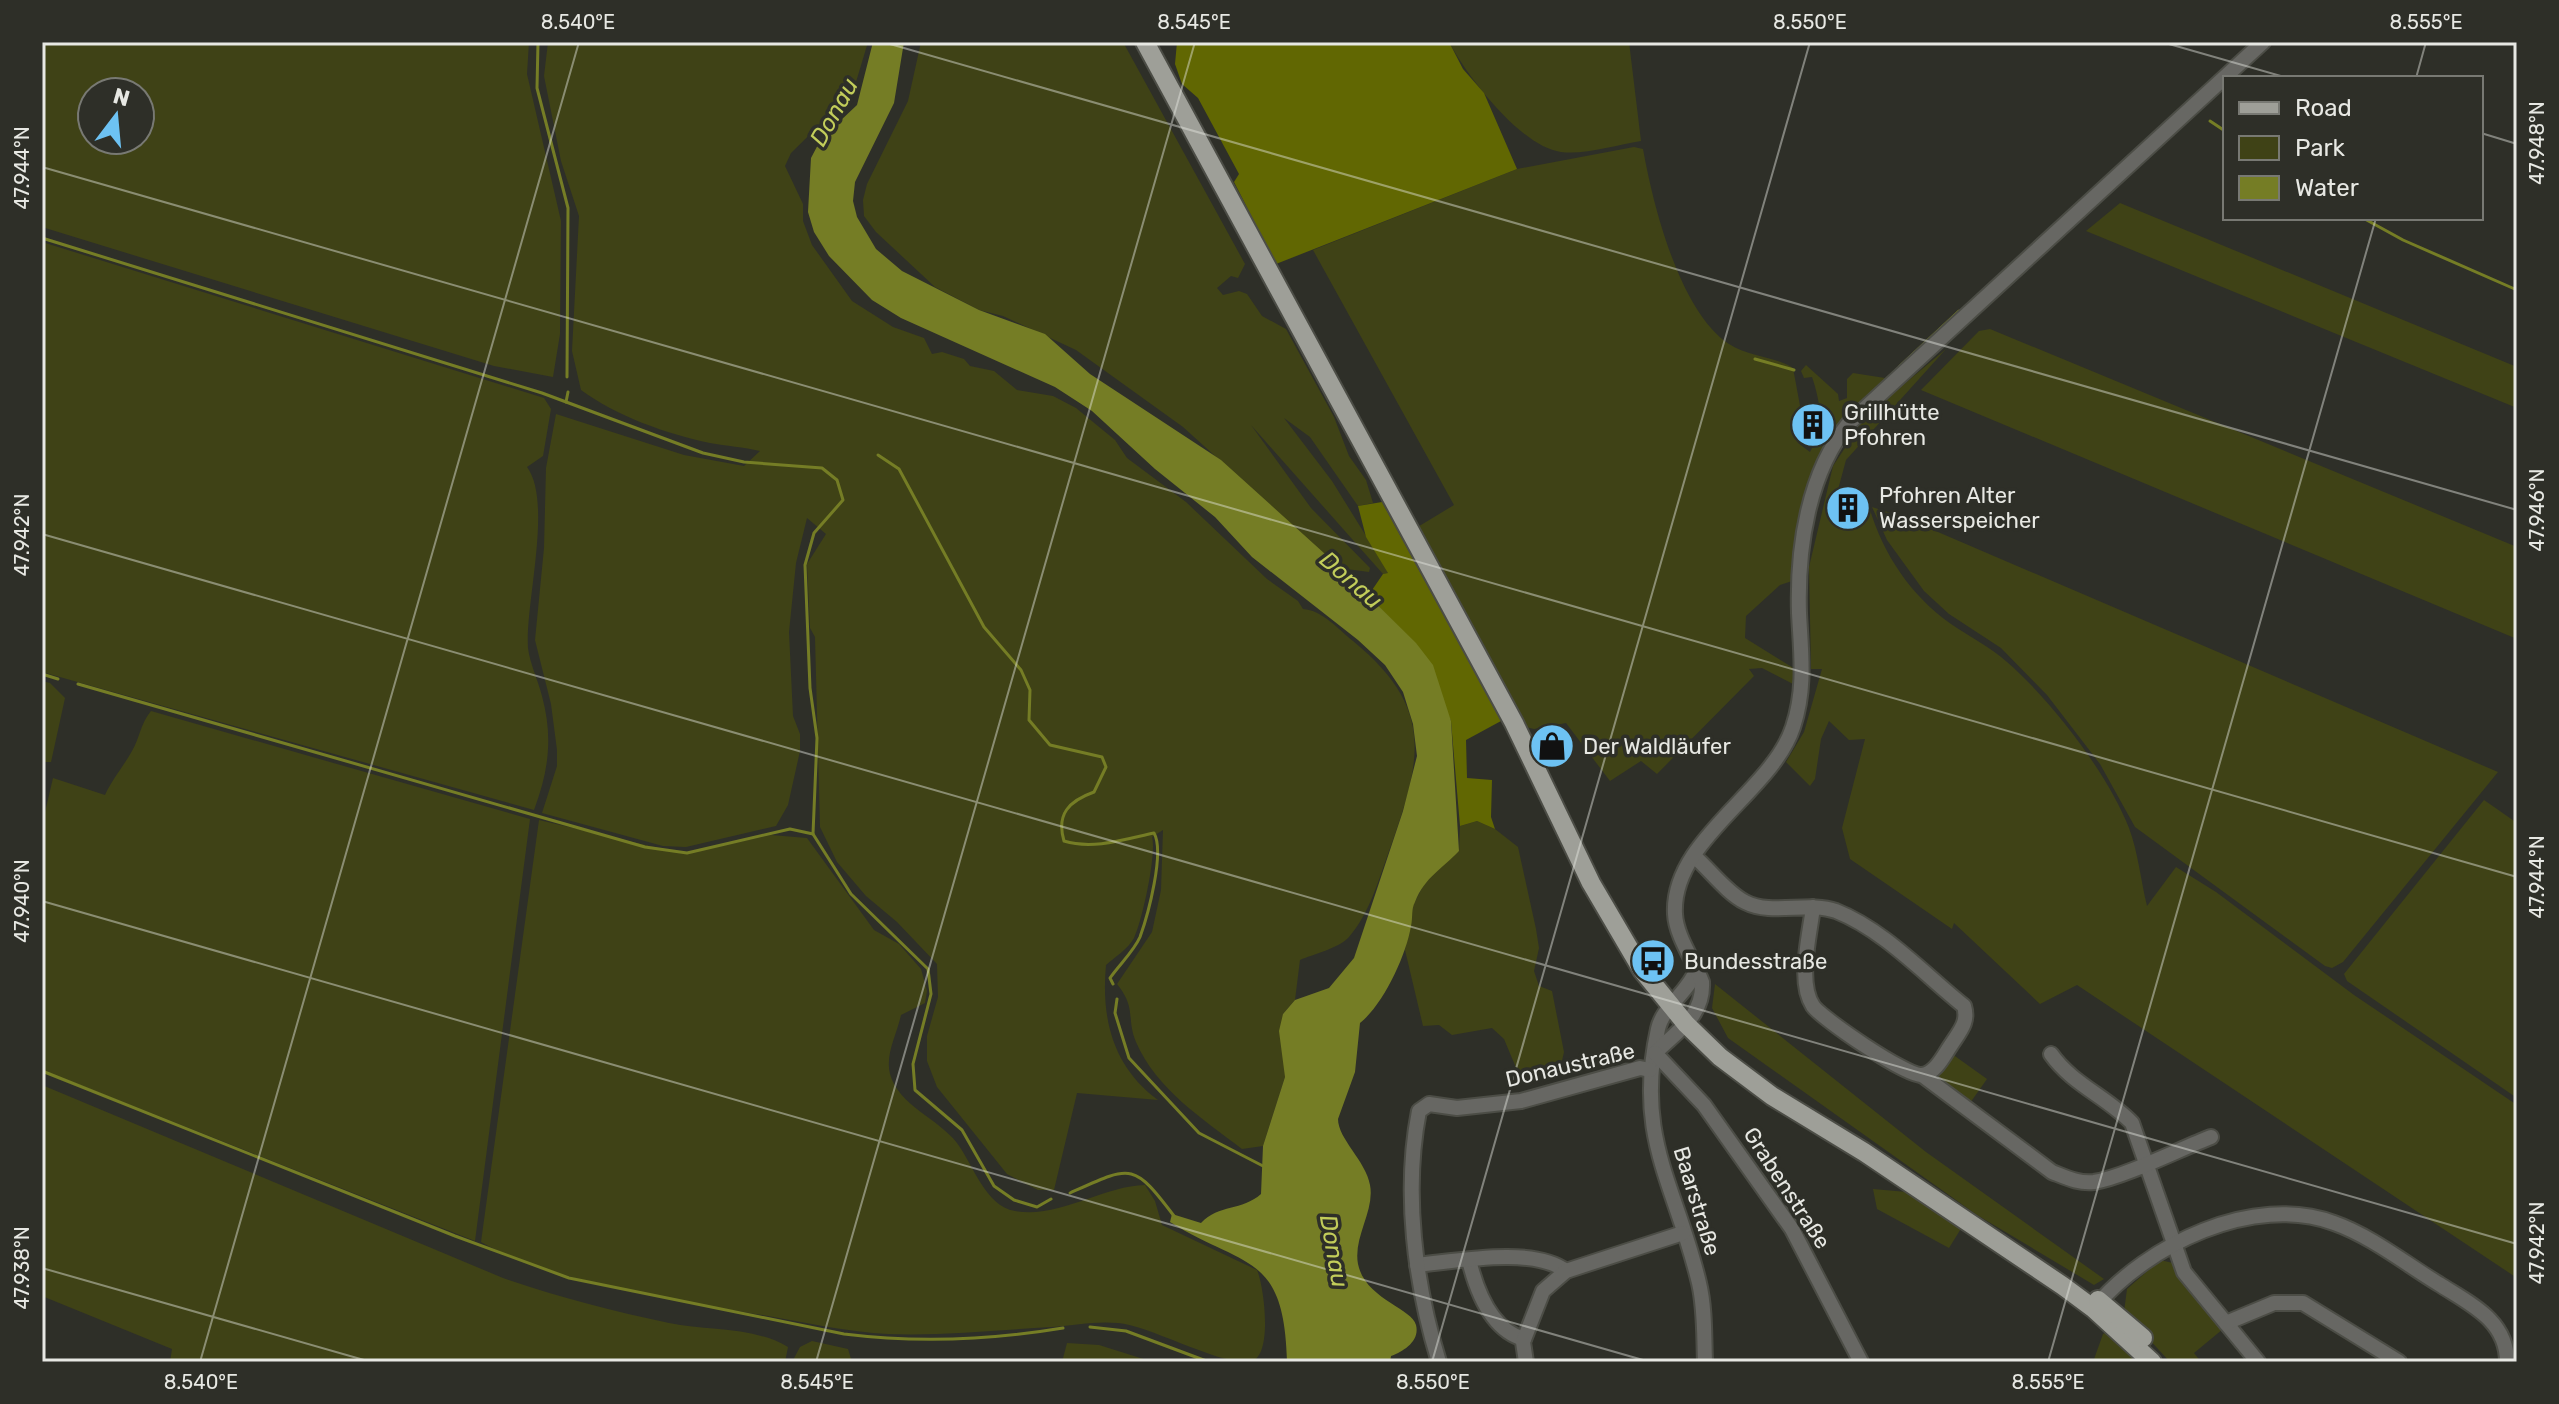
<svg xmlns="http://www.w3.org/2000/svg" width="2559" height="1404" viewBox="0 0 2559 1404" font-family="Rubik,sans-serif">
<rect width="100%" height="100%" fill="#2e2f28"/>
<!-- green -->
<g fill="#3f4216" fill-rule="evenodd">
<path d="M42,42H529L527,74L561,221L560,334L553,377L494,366L42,227ZM92,92H140V140H92Z"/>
<path d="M548,42H868L853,92L791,153L785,166L803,204V221L812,245L852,301L893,327L924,338L932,354L942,352L964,359L970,366L994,371L1017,390L1053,396L1076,408L1115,440L1127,458L1186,502L1267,579L1298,601L1303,609C1322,610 1338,629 1353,641C1437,710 1421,761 1388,854C1378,882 1369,914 1349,937C1339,948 1314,954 1300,960L1295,1000L1283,1014L1285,1077L1263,1146L1242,1149C1203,1119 1156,1089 1136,1042C1126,1018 1137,1009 1117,984L1152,932L1161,890L1163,830L1152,837C1157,853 1142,922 1134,938C1128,949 1115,957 1106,965C1101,1019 1113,1067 1158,1100L1077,1093L1054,1190H1038L1007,1174L937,1087L927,1061V1036L938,997L937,964L897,922L866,896L837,862L820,827L815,637L810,628L807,564L826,534L807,518L796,563L789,632L793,716L800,734V751L788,805L776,826L686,847L663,846L542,813L557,766V750L551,704L535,640L544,548L546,468L556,414L684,455L744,466L760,451C744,447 726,446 710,443C667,434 616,416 581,390L572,351L579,216L561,161L544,76Z"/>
<path d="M921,42H1123L1245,264L1238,278L1231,276L1217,288L1223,295L1239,291L1247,294L1262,316L1286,329L1334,417L1349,456L1366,480L1373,503L1358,506L1310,437L1284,418L1332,481L1389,573L1383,574L1251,425L1311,508L1370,568L1369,572L1339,568L1183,427L1076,350L1003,316L979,310L935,287L876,232L864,216L863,200L867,184L908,101Z"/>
<path d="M1449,42H1629L1641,141C1616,145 1585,155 1561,152C1521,147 1467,76 1449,42Z"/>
<path d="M1634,147L1643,149C1653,204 1679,311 1729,344C1749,357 1774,356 1793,368L1801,411L1792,433L1798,443L1810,452C1824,426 1821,404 1812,377L1804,378L1801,371L1806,365L1838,394L1839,401L1847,398V379L1853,373L1885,378L1959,311L1957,320L1828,443L1795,580L1780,585L1746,616L1745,638L1795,669V685L1762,668L1749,669L1754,676L1657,774L1641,761L1610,781L1566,723L1534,729L1522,726L1416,528L1454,505L1313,250L1517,169Z"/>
<path d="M2120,203L2517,367V408L2086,231Z"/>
<path d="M42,242L544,398L551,409L543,456L527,467C553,502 525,603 528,648C530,664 538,680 542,696C553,737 549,770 534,810L42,672Z"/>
<path d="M1990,329L2517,547V639L1921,390L1979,331Z"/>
<path d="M1946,349L1846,460L1832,512L1843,515L1840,524L1852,525L1858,502L1854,498L1866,495C1878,546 1907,593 1951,624C1970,637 1990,647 2007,662C2051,700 2108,774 2129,828C2138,852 2141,881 2147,906L2176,867L2216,892L2354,995L2517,1105V1278L2077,985L2040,1004L1954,923L1952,929L1850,859L1842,828L1865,739L1849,740L1829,721L1821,739L1815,779L1810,786L1786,762L1804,732L1822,669H1811L1809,567L1833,466L1866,416Z"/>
<path d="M1872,507L1903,517L2498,772L2343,962L2332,968L2325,966L2135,827L2100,764L2047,695L2001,648L1949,614L1924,591L1887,540Z"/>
<path d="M42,681L50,683L65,698L51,762H42Z"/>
<path d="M151,711L530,819L475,1241L42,1070V825L53,778L105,795C113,778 123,767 132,751C140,738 140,724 151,711Z"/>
<path d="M2484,800L2517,823V1098L2347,981L2344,974Z"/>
<path d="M539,820L684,854L771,835L807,838L874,930L899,944L921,969L927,991L925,1003L901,1015C897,1034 885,1054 890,1074C898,1105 939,1119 957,1143C973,1164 985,1206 1015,1211C1059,1219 1102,1186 1145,1185L1155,1201L1162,1225L1257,1270C1264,1286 1273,1354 1252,1361C1227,1369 1149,1325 1118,1323C1096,1321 1075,1325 1052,1327C998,1330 942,1336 888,1334C848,1332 808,1323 768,1316C684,1302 555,1283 481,1242Z"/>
<path d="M1477,821L1495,829L1518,847L1536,929L1539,948L1534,971L1539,986L1552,991L1564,1052L1559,1074L1546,1080L1522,1082L1504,1039L1492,1028L1452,1035L1439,1025L1423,1026L1405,950L1413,905L1429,875L1459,851L1460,826Z"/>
<path d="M1715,984L1926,1152L2104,1279L2094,1285L1977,1215L1728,1038L1712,1008Z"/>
<path d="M1952,1054L1987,1079L1970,1103L1935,1078Z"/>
<path d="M42,1085L503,1278C557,1297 613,1311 669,1323C707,1331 753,1326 788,1347L785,1362H170L172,1349L42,1296Z"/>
<path d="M1873,1189L1907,1192L1962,1227L1949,1248L1877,1209Z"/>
<path d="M2160,1260L2173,1263L2223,1329L2194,1353L2201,1362H2170L2124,1312L2127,1289Z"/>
<path d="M2110,1330L2146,1362H2093L2103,1334Z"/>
<path d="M812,1341L848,1349L852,1362H792L800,1347Z"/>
<path d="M1067,1343L1099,1345L1153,1362H1062Z"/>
</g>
<!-- forest -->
<g fill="#616702">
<path d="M1177,42H1449L1463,69L1484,93L1517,169L1276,264L1234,182L1239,174L1198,98L1182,84L1175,64Z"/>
<path d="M1382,502L1501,721L1466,740L1467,778L1492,780L1491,817L1495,829L1477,821L1460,826L1451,721L1416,644L1368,596L1383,574L1388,573L1366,537L1358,506Z"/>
</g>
<!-- water -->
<path fill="#757d25" d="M873,42H904L894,103L855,182L853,201L857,217L876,249L902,271L979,310L1045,334L1090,374L1221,460L1335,563L1416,643L1433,665L1451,721L1459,851C1442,869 1425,877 1415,902C1411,909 1413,918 1411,926C1406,956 1383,1005 1360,1023L1355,1072L1338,1119C1338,1139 1366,1161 1370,1185C1375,1211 1353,1237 1358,1264C1365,1299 1412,1308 1416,1325C1420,1341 1404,1351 1391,1356L1390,1362H1287C1284,1252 1246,1269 1170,1222L1172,1214L1201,1223C1219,1204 1242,1211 1261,1194L1263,1146L1285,1077L1279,1031L1283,1014L1295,1000L1329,988L1354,958L1403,811L1417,756L1413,724L1403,692L1385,665L1358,640L1252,557L1215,517L1155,469L1092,411L1055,387L901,318L872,300L829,256L814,232L808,212L811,158L821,139L857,105Z"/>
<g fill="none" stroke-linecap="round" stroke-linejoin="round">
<!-- stream -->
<g stroke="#757d25" stroke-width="3">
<path d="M538,42L537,88L568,208L567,377"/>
<path d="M2210,121L2225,131"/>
<path d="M2363,218L2403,240L2517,290"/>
<path d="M42,238L542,393L703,453L744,462L822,468L837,480L843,500L814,533L805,565L810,688L817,738L813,834L851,894L928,969L931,994L913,1064L915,1090L962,1130L994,1186L1014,1200L1037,1207L1051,1199"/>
<path d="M1755,359L1794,370"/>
<path d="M1900,366L1959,311"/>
<path d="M566,402L568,392"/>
<path d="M878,455L899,469L984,627L1021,670L1030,690L1029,720L1050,745L1102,757L1106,767L1094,792C1069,801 1056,814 1064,841C1093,850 1126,839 1154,833C1165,852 1148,915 1140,937C1134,951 1119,965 1110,978L1113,984"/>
<path d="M42,674L58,679"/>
<path d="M78,684L645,847L687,853L790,829L813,834"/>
<path d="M1117,999L1115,1013L1129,1058L1199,1133L1263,1166"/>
<path d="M42,1071L455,1236L569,1278L844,1334C917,1343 991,1340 1063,1328"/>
<path d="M1070,1193C1132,1165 1133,1162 1174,1216"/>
<path d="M1090,1327L1126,1331L1209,1362"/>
</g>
<!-- minor casing -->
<g stroke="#4c4d46" stroke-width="18">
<g id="minor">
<path d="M1695,857C1710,870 1727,893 1745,902C1772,916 1808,901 1836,911C1884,930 1924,974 1964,1006C1969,1022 1960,1031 1951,1045C1944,1055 1936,1073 1922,1075C1907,1077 1821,1018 1813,1006C1797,982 1810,934 1813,907"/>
<path d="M1697,969C1688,993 1663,1006 1658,1029C1634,1138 1676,1185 1699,1283C1705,1308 1704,1336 1705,1362"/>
<path d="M1655,1053C1677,1031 1704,1016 1702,982C1694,961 1676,936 1675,914C1671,840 1772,792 1793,727C1806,688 1801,653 1799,613C1797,548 1808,473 1849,423L2263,42"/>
<path d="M1655,1053L1704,1105L1792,1229L1861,1362"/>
<path d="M2051,1054C2072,1084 2107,1097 2132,1123L2184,1272L2258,1362"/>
<path d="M1922,1075L2052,1172C2065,1177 2079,1184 2094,1182C2124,1177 2180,1149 2211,1137"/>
<path d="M1469,1260C1476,1289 1491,1330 1524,1339"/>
<path d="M1417,1265C1457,1261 1533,1246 1566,1271"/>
<path d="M2095,1307C2147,1245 2253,1193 2334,1223C2371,1236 2406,1264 2439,1284C2470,1304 2507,1320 2507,1362"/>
<path d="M2226,1323L2274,1303H2303L2399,1362"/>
<path d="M1439,1362C1415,1284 1403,1192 1419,1111L1429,1104L1457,1108L1521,1101L1640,1068L1650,1070"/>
<path d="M1526,1362L1523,1342L1543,1291L1566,1271L1683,1233"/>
</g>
</g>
<!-- major casing -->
<g stroke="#4c4d46" stroke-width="22">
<g id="major">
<path d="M1145,42L1514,723L1591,883L1642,970L1686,1024L1720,1057L1772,1096L1864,1152L2063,1286L2094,1309L2152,1362"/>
<path d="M2098,1300L2143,1338"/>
</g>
</g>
<!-- minor -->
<use href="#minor" stroke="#676763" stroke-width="14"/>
<!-- major -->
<use href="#major" stroke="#9e9f98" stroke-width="18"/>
</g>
<!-- ticks -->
<path fill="none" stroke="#e7e8e3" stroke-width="2" stroke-opacity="0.45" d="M883,42L2517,510M2162,42L2288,78M2416,78L2426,42M2481,133L2517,144M42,167L2517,877M42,534L2517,1244M42,901L1650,1362M42,1268L371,1362M200,1362L579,42M816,1362L1195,42M1432,1362L1810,42M2048,1362L2376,218"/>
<!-- icons -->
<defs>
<g id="building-disc" transform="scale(2.3)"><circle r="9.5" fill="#6dc2f3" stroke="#2e2f28"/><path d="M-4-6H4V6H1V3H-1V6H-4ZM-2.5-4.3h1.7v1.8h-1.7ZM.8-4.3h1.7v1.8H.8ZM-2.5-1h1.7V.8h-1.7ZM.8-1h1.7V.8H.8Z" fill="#111"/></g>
<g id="shop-disc" transform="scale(2.3)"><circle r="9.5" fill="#6dc2f3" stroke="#2e2f28"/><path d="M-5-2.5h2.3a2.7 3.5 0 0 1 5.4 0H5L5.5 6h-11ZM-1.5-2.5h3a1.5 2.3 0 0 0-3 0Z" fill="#111"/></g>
<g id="bus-disc" transform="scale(2.3)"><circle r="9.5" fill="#6dc2f3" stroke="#2e2f28"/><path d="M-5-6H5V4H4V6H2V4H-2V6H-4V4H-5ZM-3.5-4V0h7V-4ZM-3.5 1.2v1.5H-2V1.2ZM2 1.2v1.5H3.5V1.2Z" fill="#111"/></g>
</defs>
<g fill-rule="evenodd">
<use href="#building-disc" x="1813" y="425"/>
<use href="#building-disc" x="1848" y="508"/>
<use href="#shop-disc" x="1552" y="746"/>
<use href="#bus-disc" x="1653" y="961"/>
</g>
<g text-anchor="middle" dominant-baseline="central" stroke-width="7" stroke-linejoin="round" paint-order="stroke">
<!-- poi labels -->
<g font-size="22" fill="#e7e8e3" stroke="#2e2f28" text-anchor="start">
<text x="1844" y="412">Grillhütte<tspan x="1844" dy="25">Pfohren</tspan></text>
<text x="1879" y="495">Pfohren Alter<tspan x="1879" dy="25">Wasserspeicher</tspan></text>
<text x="1583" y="746">Der Waldläufer</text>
<text x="1684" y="961">Bundesstraße</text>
</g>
<!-- street labels -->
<g font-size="22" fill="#e7e8e3" stroke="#2e2f28">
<text transform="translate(1570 1065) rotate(-13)">Donaustraße</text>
<text transform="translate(1787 1188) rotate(57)">Grabenstraße</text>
<text transform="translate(1697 1201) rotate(73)">Baarstraße</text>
</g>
<!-- water labels -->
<g font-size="24" font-style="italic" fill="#c2cd5a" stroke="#2e2f28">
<text transform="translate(834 112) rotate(-61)">Donau</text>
<text transform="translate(1351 580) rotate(41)">Donau</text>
<text transform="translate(1334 1251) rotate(80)">Donau</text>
</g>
</g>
<!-- border -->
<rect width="2559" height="1404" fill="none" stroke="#2e2f28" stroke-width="88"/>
<!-- legend -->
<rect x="2223" y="76" width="260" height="144" fill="#2e2f28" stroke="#787973" stroke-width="2"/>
<rect x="2239" y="102" width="40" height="12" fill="#9e9f98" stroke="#787973" stroke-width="2"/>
<text x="2295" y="116" font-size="24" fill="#e7e8e3">Road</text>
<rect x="2239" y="136" width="40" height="24" fill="#3f4216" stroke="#787973" stroke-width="2"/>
<text x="2295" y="156" font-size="24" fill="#e7e8e3">Park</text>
<rect x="2239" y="176" width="40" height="24" fill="#757d25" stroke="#787973" stroke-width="2"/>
<text x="2295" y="196" font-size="24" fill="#e7e8e3">Water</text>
<!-- north arrow -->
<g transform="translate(116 116) rotate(16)"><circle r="38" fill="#2e2f28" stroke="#787973" stroke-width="2"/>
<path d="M0-6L14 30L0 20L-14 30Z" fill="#6dc2f3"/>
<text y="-12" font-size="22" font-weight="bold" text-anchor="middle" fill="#e7e8e3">N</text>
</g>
<rect x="44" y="44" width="2471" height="1316" fill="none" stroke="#e7e8e3" stroke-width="3"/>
<g font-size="20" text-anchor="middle" fill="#e7e8e3">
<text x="578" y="29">8.540°E</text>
<text x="1194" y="29">8.545°E</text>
<text x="1810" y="29">8.550°E</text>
<text x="2426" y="29">8.555°E</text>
<text transform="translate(2537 143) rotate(-90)" y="7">47.948°N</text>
<text transform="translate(22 168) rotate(-90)" y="7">47.944°N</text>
<text transform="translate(2537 510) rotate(-90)" y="7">47.946°N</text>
<text transform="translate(22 535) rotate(-90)" y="7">47.942°N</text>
<text transform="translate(2537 877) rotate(-90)" y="7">47.944°N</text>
<text transform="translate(22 901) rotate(-90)" y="7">47.940°N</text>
<text transform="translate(2537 1243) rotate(-90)" y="7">47.942°N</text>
<text transform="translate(22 1268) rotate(-90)" y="7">47.938°N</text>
<text x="201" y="1389">8.540°E</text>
<text x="817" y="1389">8.545°E</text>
<text x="1433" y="1389">8.550°E</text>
<text x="2048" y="1389">8.555°E</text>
</g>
</svg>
